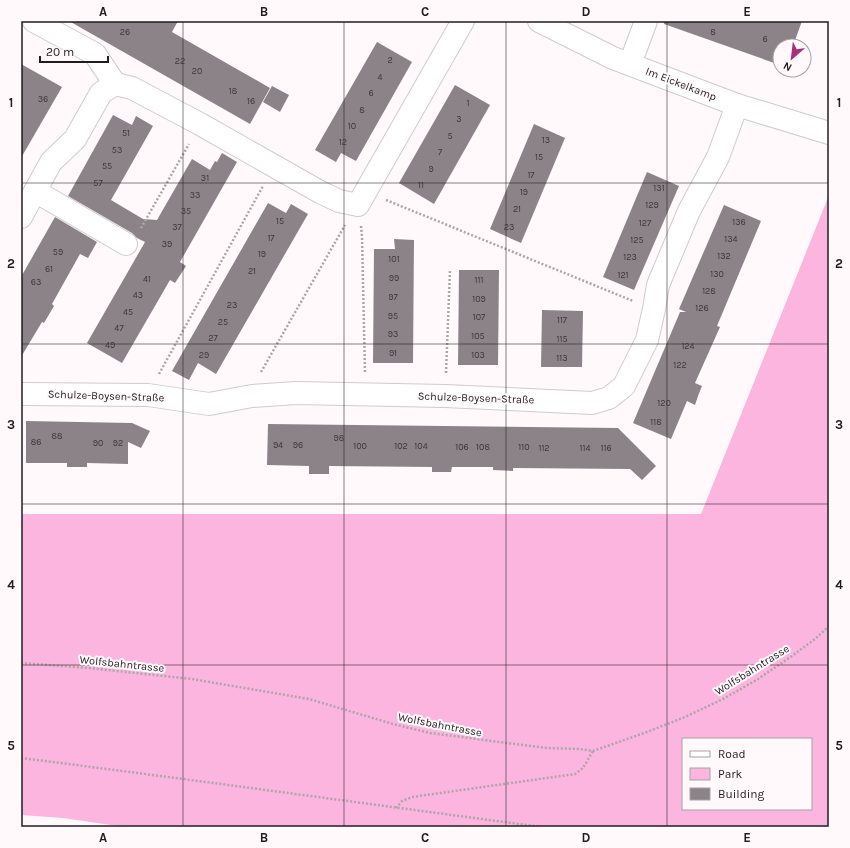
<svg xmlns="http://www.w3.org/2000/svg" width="850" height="848" viewBox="0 0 850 848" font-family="Karla,sans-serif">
<rect width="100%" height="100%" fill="#fff9fc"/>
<!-- green -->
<path fill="#fcb5de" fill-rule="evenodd" d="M829,195V827H124L63,818L21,815V514H701ZM683,739H811V809H683Z"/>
<!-- building -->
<g fill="#8c8388">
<path d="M69,21H178L172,32L270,88L250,124Z"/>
<path d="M664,21H802L793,46H780V65L664,24Z"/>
<path d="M377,42L412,62L356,161L341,153L336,162L315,150Z"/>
<path d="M21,64L62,87L21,158Z"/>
<path d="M455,85L490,105L434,204L399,183Z"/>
<path d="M272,86L289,95L280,112L263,102Z"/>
<path d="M113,115L132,125L136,116L153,126L111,200L143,219L157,220L192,159L210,170L215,161L217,162L222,153L237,162L180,262L186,266L175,283L170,280L122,363L87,343L145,242L137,238L132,233L68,196Z"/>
<path d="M534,124L565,138L521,243L490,229Z"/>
<path d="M647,172L679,186L634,290L603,277Z"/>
<path d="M268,203L286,213L291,204L308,214L216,374L198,363L189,380L172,371Z"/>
<path d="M724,205L761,221L717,326L720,327L695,383L702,386L698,396L695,405L687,401L671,439L633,423L680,312H686L679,309Z"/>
<path d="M55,217L97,242L88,258L80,254L52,304L54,306L44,323L42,322L21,357V277Z"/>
<path d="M394,239L414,240L413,363H373L374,249H395Z"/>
<path d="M459,270H499L498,365H458Z"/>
<path d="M542,310L583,311L582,367H541Z"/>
<path d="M26,421L132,423L150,431L141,448L128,442V464L87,463V467H67V463H26Z"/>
<path d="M268,424L618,428L656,466L642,480L630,469L513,468V471L493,470V467H452L451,472H432V467L329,466V474H309V466L267,465Z"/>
</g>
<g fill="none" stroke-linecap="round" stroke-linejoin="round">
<!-- minor casing -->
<g stroke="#d3c9ce" stroke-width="24">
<g id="minor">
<path d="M34,21L95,54L115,84"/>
<path d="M539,21L613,58L737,105L829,133"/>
<path d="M630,64L646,21"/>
<path d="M35,191L126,244"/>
<path d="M21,217L51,162L75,139L101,93L115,84L132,88L200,124L320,192L339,201L358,205L463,21"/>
<path d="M21,394L148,395L209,404L252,396L296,393L445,396L592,403L609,398L624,386L647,340L654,309L658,285L689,211L718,157L737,105"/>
</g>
</g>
<!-- path -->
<g stroke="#aba6a8" stroke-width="2.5" stroke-dasharray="2 2" stroke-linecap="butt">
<path d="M386,200L633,301"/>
<path d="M361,226L362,237L365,372"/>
<path d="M141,228L189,144"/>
<path d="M261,372L345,225"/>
<path d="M446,373L450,270"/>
<path d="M159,374L263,186"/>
<path d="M21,663L89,668L192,679L309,699L393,724L430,733L546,748L580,749L593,751L647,732L685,717L723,699L758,679L792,656L815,639L829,626"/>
<path d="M21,758C195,780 368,804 542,827"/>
<path d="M396,808L402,801L412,797L575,774L583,768L593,751"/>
</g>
<!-- minor -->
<use href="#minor" stroke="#fff" stroke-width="22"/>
</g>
<!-- grid -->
<path fill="none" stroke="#211d1f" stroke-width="1" stroke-opacity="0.55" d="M183,21V827M344,21V827M506,21V827M667,21V827M21,183H829M21,344H829M21,504H829M21,665H829"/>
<g text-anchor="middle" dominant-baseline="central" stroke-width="4" stroke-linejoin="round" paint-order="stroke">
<!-- number labels -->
<g font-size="9" fill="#3c3639">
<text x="125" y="32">26</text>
<text x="713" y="32">8</text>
<text x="765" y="39">6</text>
<text x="390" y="60">2</text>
<text x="180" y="61">22</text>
<text x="197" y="71">20</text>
<text x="380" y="77">4</text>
<text x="233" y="91">18</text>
<text x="371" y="93">6</text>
<text x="43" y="99">36</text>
<text x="251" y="101">16</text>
<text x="468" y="103">1</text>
<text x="362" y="110">8</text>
<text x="459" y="119">3</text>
<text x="352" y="126">10</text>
<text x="126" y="133">51</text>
<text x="450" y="136">5</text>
<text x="546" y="140">13</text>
<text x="343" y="142">12</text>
<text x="117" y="150">53</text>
<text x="440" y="152">7</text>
<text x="539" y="157">15</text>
<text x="107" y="166">55</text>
<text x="431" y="169">9</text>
<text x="531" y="175">17</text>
<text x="205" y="178">31</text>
<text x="98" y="183">57</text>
<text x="421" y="185">11</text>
<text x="659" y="188">131</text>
<text x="524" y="192">19</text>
<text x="195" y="195">33</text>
<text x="652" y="205">129</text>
<text x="517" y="209">21</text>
<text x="186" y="211">35</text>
<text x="280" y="221">15</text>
<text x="739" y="222">136</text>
<text x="645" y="223">127</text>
<text x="177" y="227">37</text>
<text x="509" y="227">23</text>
<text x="271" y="238">17</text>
<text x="731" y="239">134</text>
<text x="637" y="240">125</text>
<text x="167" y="244">39</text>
<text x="58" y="252">59</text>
<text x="262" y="254">19</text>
<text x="724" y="256">132</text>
<text x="630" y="257">123</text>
<text x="394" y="259">101</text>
<text x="49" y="269">61</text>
<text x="252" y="271">21</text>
<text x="717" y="274">130</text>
<text x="623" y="275">121</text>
<text x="394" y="278">99</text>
<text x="147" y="279">41</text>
<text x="479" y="280">111</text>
<text x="36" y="282">63</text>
<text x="709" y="291">128</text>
<text x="138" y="295">43</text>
<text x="393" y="297">97</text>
<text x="479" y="299">109</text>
<text x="232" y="305">23</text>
<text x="702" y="308">126</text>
<text x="128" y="312">45</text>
<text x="393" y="316">95</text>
<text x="479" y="317">107</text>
<text x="562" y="320">117</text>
<text x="223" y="322">25</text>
<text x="119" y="328">47</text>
<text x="393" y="334">93</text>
<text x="478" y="336">105</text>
<text x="213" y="338">27</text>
<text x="562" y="339">115</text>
<text x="110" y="345">49</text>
<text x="688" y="346">124</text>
<text x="393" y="353">91</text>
<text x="204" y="355">29</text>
<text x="478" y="355">103</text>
<text x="562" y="358">113</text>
<text x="680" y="365">122</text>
<text x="664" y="403">120</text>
<text x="656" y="422">118</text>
<text x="57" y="436">88</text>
<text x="339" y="438">98</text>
<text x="36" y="442">86</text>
<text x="98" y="443">90</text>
<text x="118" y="443">92</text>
<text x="278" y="445">94</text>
<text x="298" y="445">96</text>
<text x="360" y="446">100</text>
<text x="401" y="446">102</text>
<text x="421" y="446">104</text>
<text x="462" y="447">106</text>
<text x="483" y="447">108</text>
<text x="524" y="447">110</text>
<text x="544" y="448">112</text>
<text x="585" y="448">114</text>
<text x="606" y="448">116</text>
</g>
<!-- street labels -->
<g font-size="11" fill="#211d1f" stroke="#fff9fc">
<text transform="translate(681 84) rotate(21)">Im Eickelkamp</text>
<text transform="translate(106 396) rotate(2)">Schulze-Boysen-Straße</text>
<text transform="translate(476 398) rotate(2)">Schulze-Boysen-Straße</text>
<text transform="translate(122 664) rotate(6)">Wolfsbahntrasse</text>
<text transform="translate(752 670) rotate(-32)">Wolfsbahntrasse</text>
<text transform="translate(440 725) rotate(11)">Wolfsbahntrasse</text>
</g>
</g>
<!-- border -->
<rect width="850" height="848" fill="none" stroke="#fff9fc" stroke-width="44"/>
<!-- legend -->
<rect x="682" y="738" width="130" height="72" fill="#fff9fc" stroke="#a6a1a4"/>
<rect x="690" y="751" width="20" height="6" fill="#ffffff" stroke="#a6a1a4"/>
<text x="718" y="758" font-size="12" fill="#211d1f">Road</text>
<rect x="690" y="768" width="20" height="12" fill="#fcb5de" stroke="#a6a1a4"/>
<text x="718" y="778" font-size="12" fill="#211d1f">Park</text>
<rect x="690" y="788" width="20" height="12" fill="#8c8388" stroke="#a6a1a4"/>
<text x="718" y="798" font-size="12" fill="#211d1f">Building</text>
<!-- north arrow -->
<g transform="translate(792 58) rotate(208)"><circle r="19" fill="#fff9fc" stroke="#a6a1a4"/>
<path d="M0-3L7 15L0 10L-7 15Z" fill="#a92e82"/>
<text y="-6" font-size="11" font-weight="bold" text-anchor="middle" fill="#211d1f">N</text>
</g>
<!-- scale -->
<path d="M40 56v6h68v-6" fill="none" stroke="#211d1f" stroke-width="2"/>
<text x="46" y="56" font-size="12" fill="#211d1f" stroke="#fff9fc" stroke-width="3" paint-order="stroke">20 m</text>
<rect x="22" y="22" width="806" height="804" fill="none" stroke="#211d1f" stroke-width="1.5"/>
<g font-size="13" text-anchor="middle" font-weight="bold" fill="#211d1f">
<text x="103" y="16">A</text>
<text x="264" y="16">B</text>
<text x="425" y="16">C</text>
<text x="586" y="16">D</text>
<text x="747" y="16">E</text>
<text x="11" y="107">1</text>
<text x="839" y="107">1</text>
<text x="11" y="268">2</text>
<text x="839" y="268">2</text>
<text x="11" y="429">3</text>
<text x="839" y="429">3</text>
<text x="11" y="589">4</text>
<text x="839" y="589">4</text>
<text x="11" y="750">5</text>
<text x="839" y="750">5</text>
<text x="103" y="842">A</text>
<text x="264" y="842">B</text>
<text x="425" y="842">C</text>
<text x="586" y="842">D</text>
<text x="747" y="842">E</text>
</g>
</svg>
